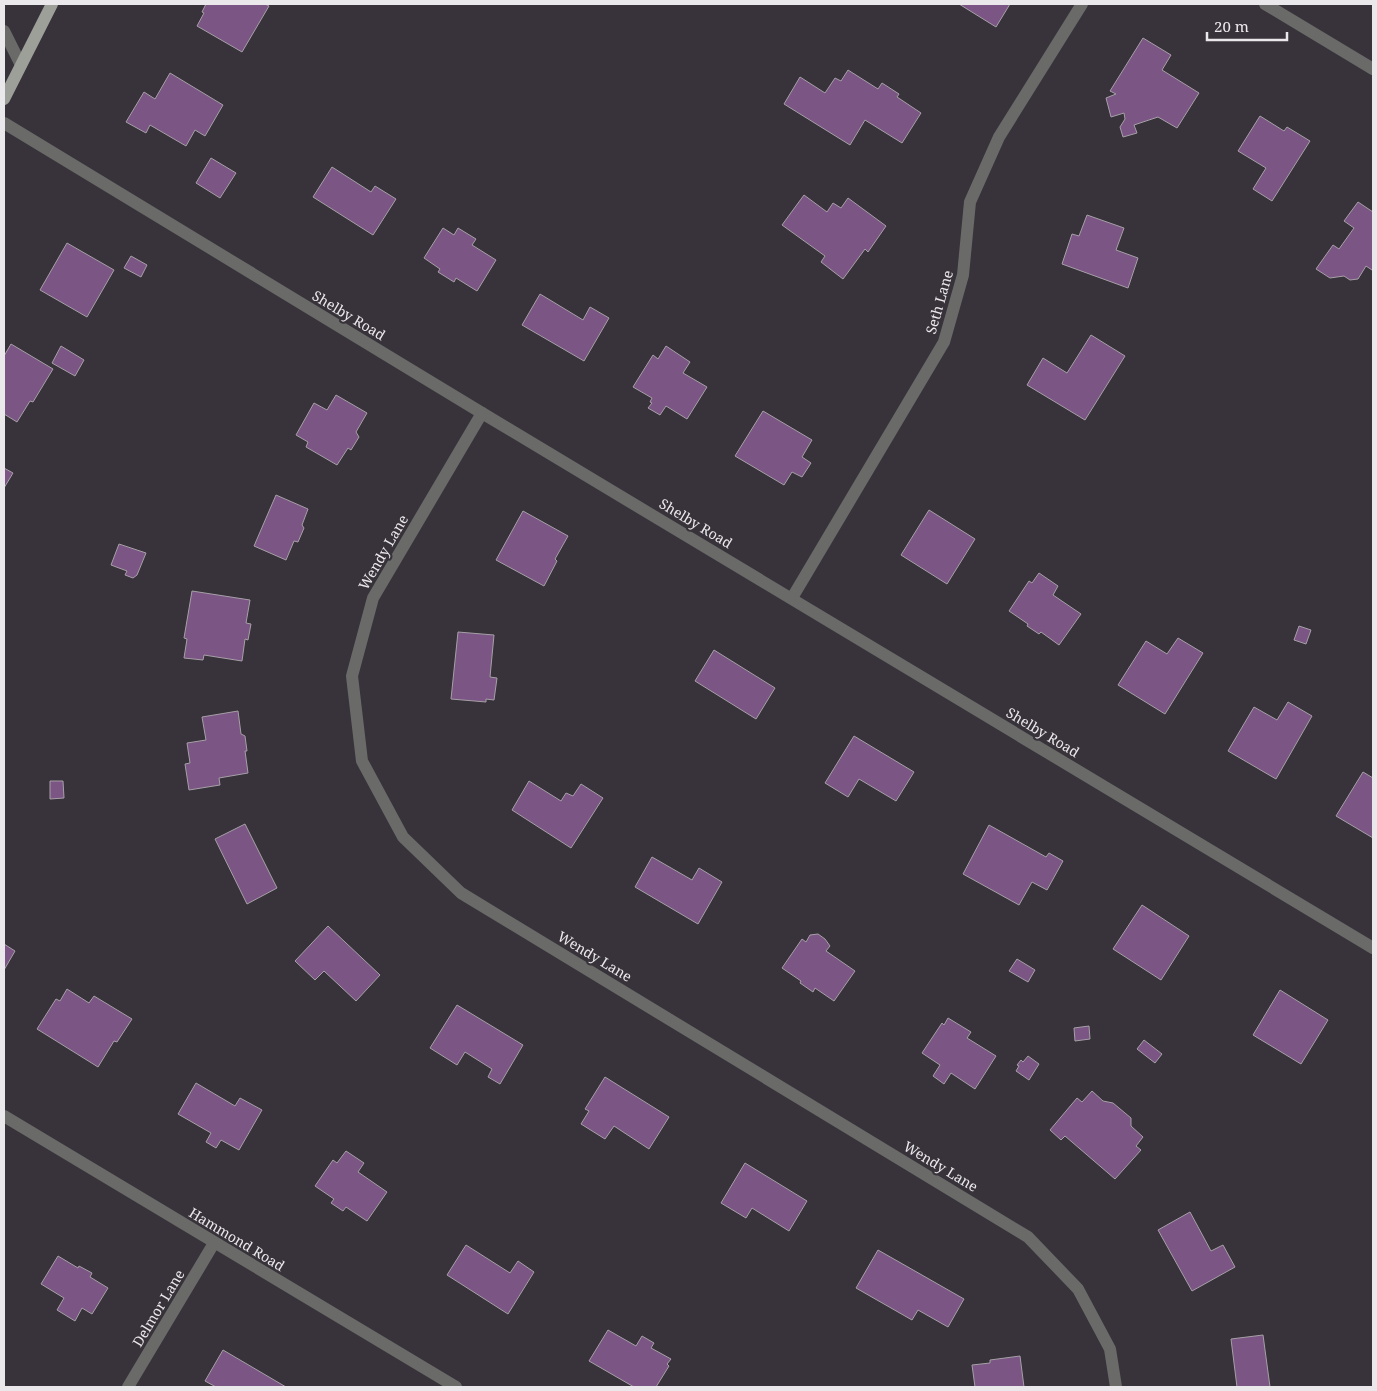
<svg xmlns="http://www.w3.org/2000/svg" width="1377" height="1391" viewBox="0 0 1377 1391" font-family="'Noto Serif',serif">
<rect width="100%" height="100%" fill="#38333a"/>
<!-- building -->
<g fill="#7b5584" stroke="#a6a0a7">
<path d="M206,4H265L269,6L242,52L197,26L204,13L202,12Z"/>
<path d="M959,4H1010L996,27Z"/>
<path d="M1143,38L1171,55L1162,70L1199,93L1177,128L1158,117L1134,125L1137,133L1123,137L1120,127L1125,119L1124,113L1111,117L1106,98L1116,94L1110,91Z"/>
<path d="M848,70L878,89L882,83L899,94L897,97L921,113L902,143L865,120L850,145L784,104L800,77L825,93L835,78L841,81Z"/>
<path d="M170,73L223,105L205,136L195,130L186,146L150,125L146,133L126,122L144,92L155,99Z"/>
<path d="M1260,116L1284,131L1287,127L1310,141L1272,201L1253,189L1266,168L1238,151Z"/>
<path d="M211,158L236,173L220,198L196,183Z"/>
<path d="M332,167L371,192L375,186L396,199L373,235L313,197Z"/>
<path d="M804,195L827,212L833,203L841,208L848,198L886,226L868,252L865,249L843,279L821,262L825,256L782,225Z"/>
<path d="M1358,202L1373,212V269L1372,270L1366,266L1358,279L1350,280L1344,276L1330,278L1316,269L1333,245L1339,249L1354,228L1344,221Z"/>
<path d="M1087,215L1124,228L1116,250L1138,258L1128,288L1062,264L1072,234L1079,236Z"/>
<path d="M443,228L454,235L458,228L476,239L472,245L496,260L477,291L456,278L454,282L438,272L440,269L424,258Z"/>
<path d="M67,243L114,270L87,317L40,290Z"/>
<path d="M131,256L147,265L141,277L124,268Z"/>
<path d="M540,294L583,320L590,307L609,318L584,361L522,325Z"/>
<path d="M1091,335L1125,356L1085,420L1027,385L1043,358L1067,373Z"/>
<path d="M11,344L53,369L33,402L30,401L17,422L4,414V356Z"/>
<path d="M61,346L84,360L75,376L52,363Z"/>
<path d="M666,346L690,362L683,373L707,387L687,419L666,406L660,415L648,408L652,403L650,402L652,398L633,387L653,355L658,359Z"/>
<path d="M336,395L367,413L356,432L359,437L351,450L348,448L337,465L306,447L308,442L296,435L314,403L327,410Z"/>
<path d="M763,411L812,440L802,457L811,463L802,477L792,472L784,485L735,456Z"/>
<path d="M4,468L13,473L4,488Z"/>
<path d="M276,495L308,509L302,525L304,528L298,542L294,541L286,560L254,546Z"/>
<path d="M929,510L975,539L947,584L901,555Z"/>
<path d="M523,511L568,536L555,559L557,561L544,586L496,560Z"/>
<path d="M119,544L146,553L137,575L133,578L125,575L127,571L111,565Z"/>
<path d="M1039,573L1058,586L1053,595L1081,614L1059,645L1041,632L1039,634L1027,626L1028,624L1009,611L1029,581L1032,583Z"/>
<path d="M192,591L250,600L246,623L251,624L248,640L245,639L242,661L204,655L203,660L184,658L187,639L184,638Z"/>
<path d="M1299,626L1311,630L1306,644L1294,640Z"/>
<path d="M458,632L494,635L490,677L497,678L494,700L486,699V702L451,699Z"/>
<path d="M1178,638L1203,653L1165,714L1118,685L1146,641L1167,654Z"/>
<path d="M714,650L775,688L756,719L695,681Z"/>
<path d="M1288,702L1312,716L1276,779L1228,751L1254,707L1277,720Z"/>
<path d="M238,711L241,734L245,736L247,751H245L248,773L219,778L220,785L189,790L185,764L190,763L187,743L206,740L202,717Z"/>
<path d="M854,736L914,772L896,801L859,779L848,797L825,783Z"/>
<path d="M1363,772L1373,778V838L1336,816Z"/>
<path d="M50,781H63L64,798L50,799Z"/>
<path d="M529,781L561,801L566,793L573,796L581,784L603,798L571,848L512,810Z"/>
<path d="M245,824L277,888L247,904L215,839Z"/>
<path d="M989,825L1046,857L1049,853L1063,861L1047,890L1032,882L1019,905L963,874Z"/>
<path d="M652,857L692,880L699,868L722,882L698,924L635,887Z"/>
<path d="M1142,905L1189,936L1161,980L1113,949Z"/>
<path d="M328,926L380,975L356,1001L324,971L315,980L295,961Z"/>
<path d="M818,934L825,939L830,946L826,951L855,971L834,1001L815,988L813,992L800,983L801,981L782,968L802,939L806,942L810,935Z"/>
<path d="M4,944L15,951L4,970Z"/>
<path d="M1017,959L1035,970L1028,982L1009,971Z"/>
<path d="M67,989L89,1003L94,996L132,1019L117,1042L114,1041L98,1067L37,1029L56,999L60,1001Z"/>
<path d="M1280,990L1328,1020L1301,1064L1253,1035Z"/>
<path d="M457,1005L523,1045L500,1084L488,1077L492,1069L465,1052L457,1065L430,1048Z"/>
<path d="M948,1018L971,1032L967,1038L996,1056L975,1089L951,1073L944,1084L933,1076L940,1065L922,1053L942,1023L944,1025Z"/>
<path d="M1089,1026L1090,1039L1075,1041L1074,1028Z"/>
<path d="M1144,1040L1162,1054L1155,1063L1137,1049Z"/>
<path d="M1028,1056L1039,1064L1029,1080L1016,1071L1019,1066L1017,1065L1021,1060L1023,1062Z"/>
<path d="M605,1077L669,1117L649,1149L614,1126L605,1139L581,1124L589,1111L585,1109Z"/>
<path d="M196,1083L235,1106L240,1098L262,1110L239,1150L221,1140L216,1148L206,1142L211,1133L178,1114Z"/>
<path d="M1092,1091L1103,1101L1113,1103L1131,1118V1126L1143,1137L1136,1146L1141,1150L1115,1179L1065,1136L1061,1140L1050,1130L1077,1098L1082,1102Z"/>
<path d="M346,1151L364,1163L358,1172L387,1192L367,1221L346,1207L343,1211L331,1203L334,1199L315,1186L333,1160L337,1163Z"/>
<path d="M745,1163L807,1201L789,1231L752,1208L746,1218L721,1203Z"/>
<path d="M1190,1212L1211,1251L1223,1245L1235,1267L1192,1291L1158,1230Z"/>
<path d="M466,1245L510,1273L518,1261L534,1272L508,1314L447,1275Z"/>
<path d="M878,1250L964,1299L948,1327L918,1310L912,1320L856,1288Z"/>
<path d="M58,1256L78,1268L79,1266L92,1273L90,1277L108,1288L92,1314L82,1308L75,1321L57,1310L64,1298L41,1284Z"/>
<path d="M608,1330L636,1346L642,1336L654,1343L651,1348L671,1359L667,1364L669,1366L656,1387H634L589,1361Z"/>
<path d="M1263,1335L1270,1387H1237L1231,1339Z"/>
<path d="M223,1350L286,1387H216L205,1381Z"/>
<path d="M1020,1356L1024,1387H975L972,1365L990,1363V1360Z"/>
</g>
<g fill="none" stroke-linecap="round" stroke-linejoin="round">
<!-- minor -->
<g stroke="#6a6b68" stroke-width="12">
<path d="M1265,4L1373,69"/>
<path d="M4,31L21,65"/>
<path d="M4,123L482,413L1373,948"/>
<path d="M482,413L373,598L352,676L362,761L403,837L461,893L1028,1237L1078,1289L1110,1349L1116,1387"/>
<path d="M792,598L944,342L963,275L970,202L999,137L1082,4"/>
<path d="M4,1116L456,1387"/>
<path d="M128,1387L214,1243"/>
</g>
<!-- major -->
<path stroke="#9da099" stroke-width="12" d="M4,99L52,4"/>
</g>
<g text-anchor="middle" dominant-baseline="central" stroke-width="4.5" stroke-linejoin="round" paint-order="stroke">
<!-- street labels -->
<g font-size="14" fill="#ebe8ec" stroke="#38333a">
<text transform="translate(939 302) rotate(-74)">Seth Lane</text>
<text transform="translate(349 315) rotate(31)">Shelby Road</text>
<text transform="translate(696 523) rotate(31)">Shelby Road</text>
<text transform="translate(383 552) rotate(-60)">Wendy Lane</text>
<text transform="translate(1043 732) rotate(31)">Shelby Road</text>
<text transform="translate(595 956) rotate(31)">Wendy Lane</text>
<text transform="translate(941 1166) rotate(31)">Wendy Lane</text>
<text transform="translate(237 1239) rotate(31)">Hammond Road</text>
<text transform="translate(158 1308) rotate(-59)">Delmor Lane</text>
</g>
</g>
<!-- border -->
<rect width="1377" height="1391" fill="none" stroke="#ebe8ec" stroke-width="10"/>
<!-- scale -->
<path d="M1207 32v8h80v-8" fill="none" stroke="#ebe8ec" stroke-width="2.5"/>
<text x="1214" y="32" font-size="15" fill="#ebe8ec" stroke="#38333a" stroke-width="4" paint-order="stroke">20 m</text>
</svg>
